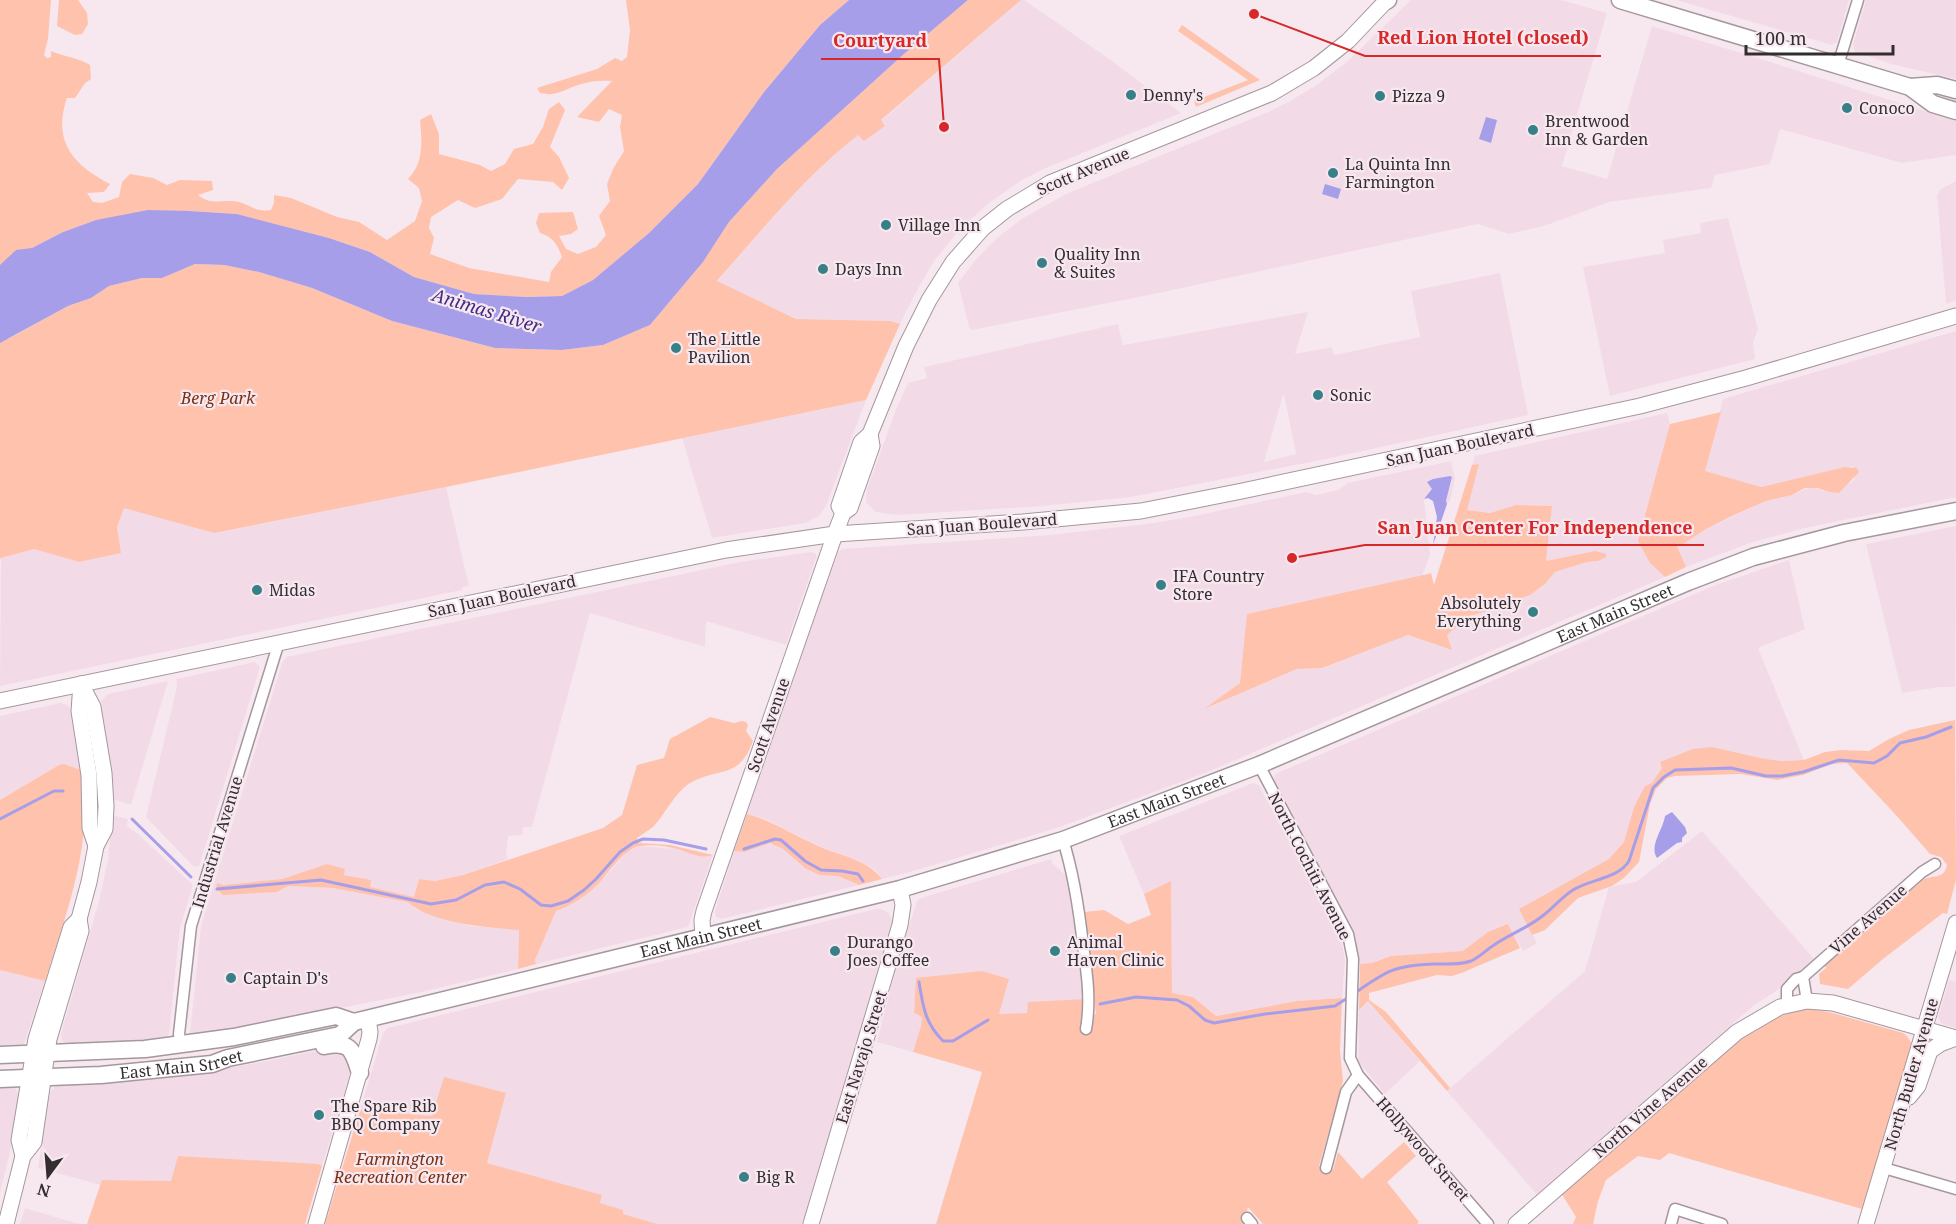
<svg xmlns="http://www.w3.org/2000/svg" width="1956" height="1224" viewBox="0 0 1956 1224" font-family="'Noto Serif',serif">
<rect width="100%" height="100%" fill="#f7e8f0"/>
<!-- built -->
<g fill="#f2dbe7" fill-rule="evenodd">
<path d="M1021,0H1024L1108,58L1181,113L1041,170L1019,182L989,203L961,228L934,261L920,285L900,324L891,321L796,319L717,282L786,201L833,155L858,135L885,125L881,121Z"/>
<path d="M1411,0H1561L1607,13L1562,166L1607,179L1652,26L1764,60L1956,121V155L1902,163L1780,129L1770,164L1715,175L1711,188L1609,202L1544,226L1509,234L1478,224L1154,294L972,330L969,327L958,283L977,258L997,238L1023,218L1068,193L1268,112L1290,101L1315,86L1348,61Z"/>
<path d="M1676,0H1849L1837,42L1832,45Z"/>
<path d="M1866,0H1956V79L1891,64L1855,52L1853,45Z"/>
<path d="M1956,181V300L1946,304L1937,195L1941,189Z"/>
<path d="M1728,218L1758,329L1753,343L1755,359L1610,396L1583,267L1665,253L1663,240L1701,233L1700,223Z"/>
<path d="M1500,273L1528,415L1326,459L1131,497L1043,506L897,515L875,512L866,502L867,489L897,407L908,383L927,378L924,367L1118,324L1123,345L1308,312L1295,354L1332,347L1334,355L1420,337L1411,291ZM1284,395L1296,454L1264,462L1283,395Z"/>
<path d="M1956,331V497L1805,528L1753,542L1686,567L1677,545H1682L1706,529L1766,501L1792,495L1811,487L1824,491L1850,483L1855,479L1853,466L1761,487L1704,471L1723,399Z"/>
<path d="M866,400L826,506L819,516L805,523L712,538L682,438Z"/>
<path d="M1667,413L1670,424L1644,549L1650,563L1665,577L1205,773L1057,828L910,872L882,879L875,870L860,861L821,847L767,820L747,814L819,605L838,552L842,549L1050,535L1146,524L1190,517L1306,492L1316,495L1338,490L1348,483L1451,461L1455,478L1450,501L1447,504L1446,502L1452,481L1450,476L1433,479L1431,485L1433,489L1424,499L1430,555L1422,576L1248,614L1240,683L1207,708L1297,669L1322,668L1408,635L1452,650L1447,635L1469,616L1510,605L1513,601L1530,595L1545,584L1555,572L1587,562L1598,561L1595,551L1546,561L1552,506L1516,505L1490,513L1466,510L1479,464L1472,465L1475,456Z"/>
<path d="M446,487L469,586L462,587V590L0,686L1,558L34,549L79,562L121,553L117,527L124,507L214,533Z"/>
<path d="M1956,526L1955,687H1939L1902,693L1866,544Z"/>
<path d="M811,552L816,554V558L786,645L706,621L705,647L590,613L532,827H523L522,835L508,836L506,854L508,859L463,875L435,881L419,879L414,897L369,887L370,880L344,875L327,864L282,879L223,885L217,884L216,889L219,893L277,892L288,886L334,888L409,902L416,909L470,926L519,930L518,969L417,993L249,1026L193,1035L190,1033L201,926L282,663L286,657L740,562Z"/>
<path d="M1789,560L1805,629L1758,648L1804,760L1783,761L1765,759L1712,747L1661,762L1663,768L1652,783L1624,842L1609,860L1519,909L1537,943L1523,951L1508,924L1463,951L1391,956L1372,963L1360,964L1354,931L1274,780L1275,774L1713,586Z"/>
<path d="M255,662L260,667L199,867L193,866L146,817L177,686L176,679Z"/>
<path d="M168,681L131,805L113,799L112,774L101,701L108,694Z"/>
<path d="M60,703L68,705L72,713L82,769L78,770L70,766L59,765L0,800V716Z"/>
<path d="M1253,783L1259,785L1341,939L1345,960L1342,998L1297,1001L1216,1016L1193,997L1172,993L1171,882L1144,894L1119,836Z"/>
<path d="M112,815L128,819L127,826L138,834L193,885L180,928L169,1033L166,1039L117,1044H66L62,1040L61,1034L99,901L108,860Z"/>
<path d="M1702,831L1814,959L1775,992L1756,1004L1738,1019L1664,1084L1637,1112L1539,1197L1447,1091L1585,971L1609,887L1636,882Z"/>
<path d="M765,843L776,845L783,849L806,869L820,875L838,876L859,885L722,919L716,917L715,911L734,851L744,852Z"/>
<path d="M640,846L676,849L708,857L713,855L688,927L536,964L535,960L556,911L563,908L604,878L627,852Z"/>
<path d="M1051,859L1053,864L1069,878L1086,999L1028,1003V1013L999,1014L1009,979H916L914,1012L922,1017L921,1026L913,1052L877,1042L897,963L917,901L921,898Z"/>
<path d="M876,909H881L889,913L893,924L802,1224H657L622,1214L623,1210L600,1203L601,1195L487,1163L506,1093L432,1116L360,1110L383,1033L388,1028Z"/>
<path d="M0,970L45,981L24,1044L21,1047H0Z"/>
<path d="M1949,980L1956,982V1028L1942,1024L1938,1018Z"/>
<path d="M1368,1001L1420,1061L1385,1094L1358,1061L1359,1010Z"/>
<path d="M339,1046L352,1068L322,1166L179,1156L171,1181L102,1180L101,1185L38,1168L50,1093L56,1085L172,1077L252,1064Z"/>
<path d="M0,1085L15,1087L19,1096L10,1152L0,1193Z"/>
<path d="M25,1208L79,1224H20Z"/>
</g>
<!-- green -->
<g fill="#ffc2ad">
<path d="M0,0H51L48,39L44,55L47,58L51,57V51C65,57 76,57 90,65L91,79L85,83L75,98H67C52,141 73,165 110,184L104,192L87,193L93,202L102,203L119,197L122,182L130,174L153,178L167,185L180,180L212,181L213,190L198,195C213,207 223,198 239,202C253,206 255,212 271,210L274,203V195L291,198L337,217L359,222L387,240L415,221L422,201L419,188L408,179C424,163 422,141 420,120L431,114L439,134V154L480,165L491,171L505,164L514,149L533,144L543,127L549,109L559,102L565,110L550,147L559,157L569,178L562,190L553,182L518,179L502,199L475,208L458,200L431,217L429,228L434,238L430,254L469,268L549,282L551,272L562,257C557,244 553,237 540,233L536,223L539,213L573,212L578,229L571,234L559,236L566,249L578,254L596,247L606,235L599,216L610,201L607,184L613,169L624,151L620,127L622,115L609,109L599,122L577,117L612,81C600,80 589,81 578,85C563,90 556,97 540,93L537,88L597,69L615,58L622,61L627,57L630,30L626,0H849L820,25L764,92L698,184L649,233L593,280L562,296L528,297L474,294L414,277L370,252L329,238L237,214L190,211L96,220L63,232L32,248L8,339L68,306L91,298L109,286L142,278H162L195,264L224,265L259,272L312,288L392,321L495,348L562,350L603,345L650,325L703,262L729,222L777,169L904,54L968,0H1021L881,120L885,126L864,141L858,135C804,177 762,230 717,281L796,319L891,321L900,324L866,400L446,487L214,533L124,508L117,527L121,553L79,562L34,549L1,558L0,560Z"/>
<path d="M59,0H78L87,13L88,24L82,34L75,35L57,26Z"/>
<path d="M1182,25L1260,80L1196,107L1194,101L1248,80L1178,31Z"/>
<path d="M1721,412L1705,471L1761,487L1845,467L1857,468L1859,472L1839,493L1830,492L1817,488H1805L1792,495L1766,501L1732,516L1706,529L1682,545L1677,546L1686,567L1665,577L1650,563L1638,541L1670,424Z"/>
<path d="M1479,464L1467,510L1490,513L1516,505L1552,506L1546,561L1595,551L1606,554V557L1598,561L1587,562L1555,572L1545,584L1530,595L1513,601L1510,605L1469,616L1447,635L1452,650L1408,635L1322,668L1297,669L1204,709L1240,683L1247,614L1428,574L1431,573L1434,585L1472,465Z"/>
<path d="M710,717L734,723L742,721L746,722L748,725L746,731L753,741C739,779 721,767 692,782C675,791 665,815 653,827C648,831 642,834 637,838L639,843L670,845L713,855C701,860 689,852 677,849C666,846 651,844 640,846C622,849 606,878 592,890C581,899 569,906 556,911L535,960L536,964L518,969L519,930C489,928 430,923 408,902L333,888L288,886L277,892L223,895L216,889L217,883L223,885L282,879L327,864L345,869L344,875L371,880L370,887L414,897L419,879L435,881L463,875L603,828L622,815L637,765L664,758L670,739Z"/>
<path d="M1955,720L1956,880L1947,914L1943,913L1883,959L1848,989L1820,984L1819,974L1826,968L1825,965L1924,879C1935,875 1944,879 1947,865L1941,857L1930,854L1896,815L1847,763L1832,764L1803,775L1777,780L1741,774L1675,776L1667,778L1656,789L1650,804L1639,862L1624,878L1612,886L1578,898L1545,930L1532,935L1519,909L1609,859L1624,842L1634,807L1645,786L1652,783L1662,768L1660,762L1693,749L1712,747L1765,759L1783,761L1804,760L1825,752L1841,750L1869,751L1889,739L1909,730Z"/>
<path d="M64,764L78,769H82C83,781 85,794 85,806C85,866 63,924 45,981L0,970V800L59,765Z"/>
<path d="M747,814C772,821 792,834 816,845C839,856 866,858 882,879L859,885L838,876L820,875L806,869L783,849L770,843L744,852L734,851Z"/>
<path d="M1171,881L1172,993L1193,997L1216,1016L1297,1001L1342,998L1340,1051L1343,1081L1319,1166L1333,1170L1338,1152L1362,1179L1404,1142L1416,1156L1387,1182L1419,1222L1417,1224H1263L1248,1207L1243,1224H936L982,1072L913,1052L921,1026L922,1017L914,1013L916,978L982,971L1009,979L999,1014L1027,1013L1028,1002L1086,999L1085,1017L1096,1014L1084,912L1104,910L1128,924L1151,915L1144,894Z"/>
<path d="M1508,924L1520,948L1464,972L1452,976L1437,975L1369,993V1000L1386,1012L1450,1088L1447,1091L1368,1001L1359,1010L1360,964L1372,963L1391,956L1463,951L1488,932Z"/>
<path d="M1811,1009L1829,1012L1903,1033L1907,1036L1912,1044L1862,1209L1669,1153L1660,1160L1638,1156L1606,1180L1598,1201L1593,1224H1573L1576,1217L1561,1193L1742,1038C1763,1025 1785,1010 1811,1009Z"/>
<path d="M444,1077L506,1093L487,1163L602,1195L600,1203L623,1210V1214L657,1224H325L360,1110L432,1116Z"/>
<path d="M178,1156L318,1164L322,1166L305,1224H87L102,1180L171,1181Z"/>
</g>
<!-- water -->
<g fill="#a79eea">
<path d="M849,0H968L904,54L777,169L729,222L703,262L650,325L603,345L562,350L495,348L392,321L312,288L259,272L224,265L195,264L162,278H142L109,286L91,298L68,306L0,343V265L16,250L32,248L63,232L96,220L148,210L190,211L237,214L329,238L370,252L414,277L474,294L528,297L562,296L593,280L649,233L698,184L764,92L820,25Z"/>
<path d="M1486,117L1497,120L1491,143L1479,139Z"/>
<path d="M1325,184L1341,189L1338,199L1322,194Z"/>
<path d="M1450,476L1452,477L1446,501L1447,504L1433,545L1437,517L1433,501L1428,498L1424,499L1432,489L1427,482L1433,479Z"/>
<path d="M1672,812L1685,827L1687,833L1682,838V842L1677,843L1657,858C1649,845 1663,830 1665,816Z"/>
</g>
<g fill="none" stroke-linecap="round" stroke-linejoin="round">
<!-- stream -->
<g stroke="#a79eea" stroke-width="3">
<path d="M0,819L54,791H63"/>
<path d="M132,819L191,877"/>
<path d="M744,849L775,839L781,840L805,861L821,870L842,871L858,874L863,881"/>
<path d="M217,889L321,880L431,904L456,900L485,885L504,882L520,889L541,905L551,906L568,901L584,890L596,879L620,852L633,843L643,839L664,840L706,849"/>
<path d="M919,982C923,1007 925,1023 943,1041H953L988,1020"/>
<path d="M1355,993C1386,971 1395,965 1435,964C1447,964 1460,965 1471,961C1480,957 1486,950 1494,945C1510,934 1530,927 1545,914C1555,906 1562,897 1573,890C1590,879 1618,879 1629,861L1653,788L1664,777L1675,770L1731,768L1766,776H1782L1803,772L1839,760L1874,763L1887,756L1900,743L1926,737L1951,727"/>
<path d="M1100,1004L1136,997L1177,1000L1189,1006L1205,1020L1214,1023L1265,1014L1335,1006L1349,997"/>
</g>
<!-- street casing -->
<g stroke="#a5979e" stroke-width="13">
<g id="street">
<path d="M1838,65L1858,0"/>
<path d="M1259,765L1348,934L1353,959L1350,1058L1358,1075L1488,1224"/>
<path d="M1063,840C1074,875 1079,909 1083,945C1087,973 1091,1001 1086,1029"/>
<path d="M1803,977L1807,1001"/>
<path d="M1787,1005V989L1796,979L1803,977L1922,872L1935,864"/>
<path d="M181,1045L179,1034L191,926L279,642"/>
<path d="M1326,1168L1346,1092L1358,1075"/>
<path d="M1884,1168L1956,1189"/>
<path d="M1247,1218L1252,1224"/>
<path d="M1671,1224L1675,1209L1722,1224"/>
</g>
</g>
<!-- secondary casing -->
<g stroke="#a5979e" stroke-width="17">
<g id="secondary">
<path d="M843,513L839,506L861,442L870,434L906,346L929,300L953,262L983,228L1007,209L1050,183L1272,93L1314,68L1348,41L1387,0"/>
<path d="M81,684L79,711L89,775L90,828L96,846"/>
<path d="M0,701L726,550L835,534L1023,522L1141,511L1242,491L1640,406L1746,378L1956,316"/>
<path d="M703,938L702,920L704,911L835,534L843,513L850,508L872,446L870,434"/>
<path d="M1909,1097L1918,1086L1930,1051L1940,1044L1956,1038"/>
<path d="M23,1156L19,1140L36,1039L71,927L79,919"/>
<path d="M6,1224L23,1156L34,1142L49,1039L81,931L79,919L89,882L96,846L105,829L106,806L104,773L93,707L81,684"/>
<path d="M316,1224L369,1039L370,1032L368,1019"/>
<path d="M811,1224L900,925L903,905L900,889"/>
<path d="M1516,1224L1737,1032L1780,1007L1807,1001L1833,1003L1956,1038"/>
<path d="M1866,1224L1956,923"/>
</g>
</g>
<!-- primary casing -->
<g stroke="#a5979e" stroke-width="19">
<g id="primary">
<path d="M1620,0L1910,87L1933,104L1956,111"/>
<path d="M1386,1L1388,0"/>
<path d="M1910,87L1937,85L1956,90"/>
<path d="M324,1046C351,1040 353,1051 360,1073"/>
<path d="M0,1055L145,1049L234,1037L336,1016L354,1022"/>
<path id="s1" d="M0,1079L101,1075L212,1064L228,1058L340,1035L354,1022L900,889L1063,840L1259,765L1688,582L1753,557L1844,533L1956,511"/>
</g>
</g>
<!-- street -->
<use href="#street" stroke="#fff" stroke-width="10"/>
<!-- secondary -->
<use href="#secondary" stroke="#fff" stroke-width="15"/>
<!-- primary -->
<use href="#primary" stroke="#fff" stroke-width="16"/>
</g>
<!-- markers -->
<g fill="#387f87" stroke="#f7e8f0" stroke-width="2">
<circle cx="1131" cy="95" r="6"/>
<circle cx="1380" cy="96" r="6"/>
<circle cx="1847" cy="108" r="6"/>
<circle cx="1533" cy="130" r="6"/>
<circle cx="1333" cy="173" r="6"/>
<circle cx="886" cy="225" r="6"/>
<circle cx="1042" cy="263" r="6"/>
<circle cx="823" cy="269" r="6"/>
<circle cx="676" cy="348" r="6"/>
<circle cx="1318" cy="395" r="6"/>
<circle cx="1161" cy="585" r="6"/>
<circle cx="257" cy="590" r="6"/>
<circle cx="1533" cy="612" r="6"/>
<circle cx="835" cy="951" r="6"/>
<circle cx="1055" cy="951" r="6"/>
<circle cx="231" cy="978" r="6"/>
<circle cx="319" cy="1115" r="6"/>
<circle cx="744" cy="1177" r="6"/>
</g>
<g text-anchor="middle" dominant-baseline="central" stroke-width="4.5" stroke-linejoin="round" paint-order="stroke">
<!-- poi labels -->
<g font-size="16" fill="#332d30" stroke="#f7e8f0" text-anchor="start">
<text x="1143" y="95">Denny's</text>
<text x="1392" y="96">Pizza 9</text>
<text x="1859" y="108">Conoco</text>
<text x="1545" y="121">Brentwood<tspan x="1545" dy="18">Inn &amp; Garden</tspan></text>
<text x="1345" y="164">La Quinta Inn<tspan x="1345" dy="18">Farmington</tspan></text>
<text x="898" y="225">Village Inn</text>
<text x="1054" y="254">Quality Inn<tspan x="1054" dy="18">&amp; Suites</tspan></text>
<text x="835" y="269">Days Inn</text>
<text x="688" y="339">The Little<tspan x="688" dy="18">Pavilion</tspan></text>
<text x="1330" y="395">Sonic</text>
<text x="1173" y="576">IFA Country<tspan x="1173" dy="18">Store</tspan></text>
<text x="269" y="590">Midas</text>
<text x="1521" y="603" text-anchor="end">Absolutely<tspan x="1521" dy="18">Everything</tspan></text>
<text x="847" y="942">Durango<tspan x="847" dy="18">Joes Coffee</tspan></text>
<text x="1067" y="942">Animal<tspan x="1067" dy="18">Haven Clinic</tspan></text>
<text x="243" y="978">Captain D's</text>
<text x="331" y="1106">The Spare Rib<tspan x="331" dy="18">BBQ Company</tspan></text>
<text x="756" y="1177">Big R</text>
</g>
<!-- street labels -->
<g font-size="16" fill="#332d30" stroke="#f7e8f0">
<text transform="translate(1083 171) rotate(-23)">Scott Avenue</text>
<text transform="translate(1460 445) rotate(-12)">San Juan Boulevard</text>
<text transform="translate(982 524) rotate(-4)">San Juan Boulevard</text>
<text transform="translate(502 596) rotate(-12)">San Juan Boulevard</text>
<text stroke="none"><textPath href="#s1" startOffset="1692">East Main Street</textPath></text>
<text transform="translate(768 725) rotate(-71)">Scott Avenue</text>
<text stroke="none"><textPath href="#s1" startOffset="1206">East Main Street</textPath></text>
<text transform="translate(217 842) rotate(-73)">Industrial Avenue</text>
<text transform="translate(1310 866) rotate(63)">North Cochiti Avenue</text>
<text transform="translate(1868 919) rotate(-41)">Vine Avenue</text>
<text stroke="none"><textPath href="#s1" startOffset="720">East Main Street</textPath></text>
<text transform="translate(861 1057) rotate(-73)">East Navajo Street</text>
<text stroke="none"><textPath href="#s1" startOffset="182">East Main Street</textPath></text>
<text transform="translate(1911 1074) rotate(-74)">North Butler Avenue</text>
<text transform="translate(1650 1107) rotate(-41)">North Vine Avenue</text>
<text transform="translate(1423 1149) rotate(49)">Hollywood Street</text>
</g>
<!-- park labels -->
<g font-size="16" font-style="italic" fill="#7a3012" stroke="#f7e8f0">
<text x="218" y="398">Berg Park</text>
<text x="400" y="1159">Farmington<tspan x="400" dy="18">Recreation Center</tspan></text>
</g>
<!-- water labels -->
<g font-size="18" font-style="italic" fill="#412c83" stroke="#f7e8f0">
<text transform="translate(487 310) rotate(17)">Animas River</text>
</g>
</g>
<!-- callouts -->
<path fill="none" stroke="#d62828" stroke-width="2" d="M1254 14L1365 56H1601M944 127L939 59H821M1292 558L1365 545H1704"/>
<g fill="#d62828" stroke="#f7e8f0" stroke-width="2">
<circle cx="1254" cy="14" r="6"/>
<circle cx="944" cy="127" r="6"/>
<circle cx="1292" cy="558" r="6"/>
</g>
<g font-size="18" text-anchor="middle" font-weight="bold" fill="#d62828" stroke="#f7e8f0" stroke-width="4.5" stroke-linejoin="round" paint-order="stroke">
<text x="1483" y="44">Red Lion Hotel (closed)</text>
<text x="880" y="47">Courtyard</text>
<text x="1535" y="534">San Juan Center For Independence</text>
</g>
<!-- north arrow -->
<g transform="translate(48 1176) rotate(196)" stroke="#f7e8f0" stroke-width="4.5" paint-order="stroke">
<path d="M0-4.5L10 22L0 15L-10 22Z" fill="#332d30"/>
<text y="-9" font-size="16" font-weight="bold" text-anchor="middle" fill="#332d30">N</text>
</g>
<!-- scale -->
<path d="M1746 45v9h147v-9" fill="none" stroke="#332d30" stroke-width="3"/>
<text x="1755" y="45" font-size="18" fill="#332d30" stroke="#f7e8f0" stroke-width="4.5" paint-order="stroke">100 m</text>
</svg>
